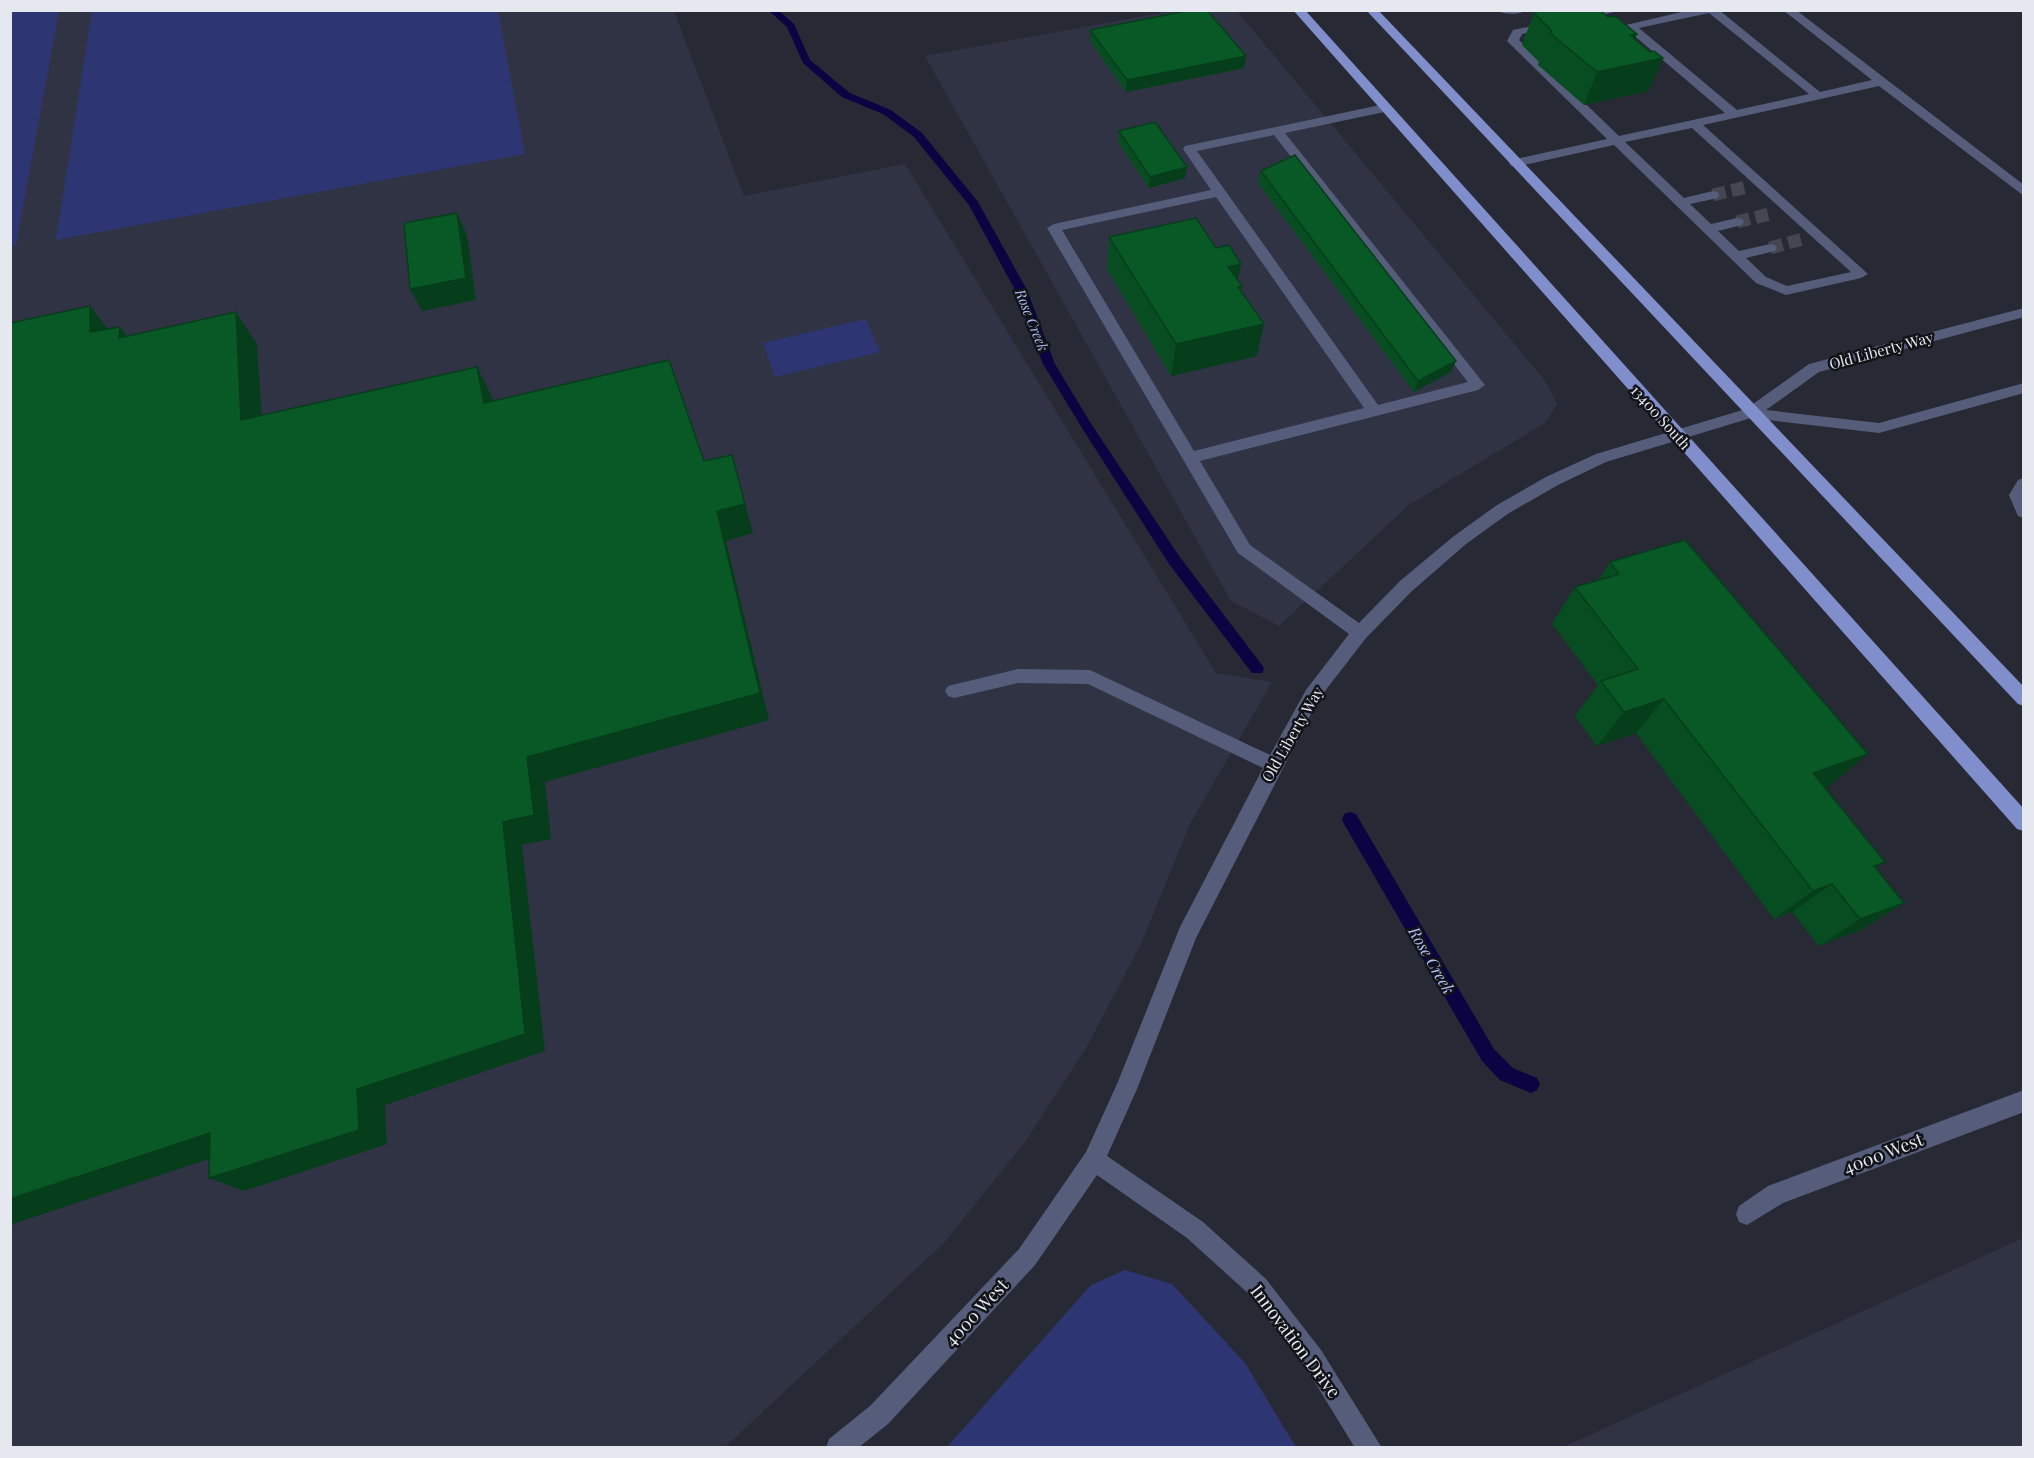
<svg xmlns="http://www.w3.org/2000/svg" width="2034" height="1458" viewBox="0 0 2034 1458" font-family="'Playfair Display',serif">
<rect width="100%" height="100%" fill="#272a35"/>
<!-- built -->
<g fill="#2f3344">
<path d="M10,11H674L744,196L905,164L1216,673L1272,682L1190,824L1141,944L1086,1048L1025,1142L944,1243L725,1447H11Z"/>
<path d="M1172,11H1237L1547,383L1557,404L1545,423L1409,505L1279,626L1231,601L925,56Z"/>
<path d="M2023,1238V1447H1563L1811,1335Z"/>
</g>
<!-- green -->
<g fill="#2d3672">
<path d="M11,10L59,11L16,245L11,246Z"/>
<path d="M92,11H498L525,154L56,240Z"/>
<path d="M866,319L880,352L775,377L763,343Z"/>
<path d="M1125,1270L1172,1284L1245,1363L1296,1447H947L1091,1285Z"/>
</g>
<g fill="none" stroke-linecap="round" stroke-linejoin="round">
<!-- stream -->
<g fill="#0a0442" fill-rule="evenodd">
<path d="M768,10H778L794,24L810,60L850,93L891,110L922,133L978,202L1027,290L1055,364L1090,422L1179,556L1262,665L1264,669L1262,673H1252L1169,564L1082,428L1043,364L1015,290L969,205L914,137L883,114L842,97L803,63L787,27Z"/>
<path d="M1350,812L1356,814L1494,1049L1513,1068L1537,1078L1540,1084L1537,1090L1531,1093L1500,1080L1482,1061L1344,824L1342,819L1344,814Z"/>
</g>
<!-- minor-tunnel -->
<g stroke="#444651" stroke-width="13" stroke-dasharray="13 6" stroke-linecap="butt">
<path d="M1713,195L1747,187"/>
<path d="M1737,222L1774,213"/>
<path d="M1770,248L1803,239"/>
</g>
<!-- minor -->
<g fill="#565d7b" fill-rule="evenodd">
<path d="M1496,10H1527C1520,15 1503,15 1496,10Z"/>
<path d="M1599,10H1621L1580,21L1574,18Z"/>
<path d="M1690,10H1719L1820,92L1872,80L1783,10H1796L2024,185V196L1879,86L1703,125L1868,274L1861,278L1786,295L1756,283L1614,145L1515,167L1511,166L1509,163L1511,160L1607,139L1509,43L1507,41L1513,30L1557,21V25L1522,34L1519,40L1619,136L1725,113L1624,27L1626,25ZM1709,13L1809,94L1737,110L1639,28ZM1692,128L1851,272L1787,286L1766,277L1746,258L1775,251L1777,248L1775,245L1770,244L1739,251L1718,231L1742,225L1744,222L1742,219L1737,218L1711,224L1690,204L1718,198L1719,195L1718,192L1713,191L1684,198L1625,142Z"/>
<path d="M1385,104L1391,108L1389,111L1285,133L1485,385L1478,390L1200,461L1250,545L1359,623L1400,581L1454,536L1497,505L1546,477L1596,454L1746,409L1809,364L2024,308V317L1819,372L1766,410L1879,423L2024,383V393L1879,433L1751,418L1606,462L1558,485L1509,513L1466,544L1412,591L1366,638L1318,700L1196,938L1137,1089L1107,1156L1203,1222L1266,1279L1321,1350L1382,1448H1355L1305,1366L1250,1295L1187,1238L1097,1175L1035,1265L888,1424L858,1448H826L829,1439L870,1406L1019,1249L1086,1152L1117,1084L1180,927L1263,768L1088,684L1018,683L954,698L948,696L945,691L948,686L1018,669L1090,670L1270,755L1306,690L1349,634L1238,553L1047,228L1054,224L1211,190L1183,149L1185,146ZM1274,135L1468,382L1378,405L1197,151ZM1216,197L1364,408L1194,451L1062,230Z"/>
<path d="M2024,478V518L2018,516L2009,495L2018,480Z"/>
<path d="M2024,1090V1112L1783,1203L1747,1225L1739,1222L1736,1214L1739,1206L1768,1186Z"/>
</g>
<!-- major -->
<g fill="#808fcb" fill-rule="evenodd">
<path d="M1293,10H1305L2024,809V831L2017,829Z"/>
<path d="M1366,10H1378L2024,687V706L2018,704Z"/>
</g>
</g>
<!-- wall -->
<g fill="#074d21">
<path d="M1535,10L1634,39L1650,52L1663,58L1648,91L1584,105L1538,65L1539,62L1522,45Z"/>
<path d="M1090,30L1244,68L1126,92L1090,41Z"/>
<path d="M1119,131L1185,178L1149,188L1118,142Z"/>
<path d="M1261,171L1451,372L1414,392L1258,183Z"/>
<path d="M1109,237L1216,248L1241,264L1238,280L1242,286L1241,292L1257,356L1171,376L1107,269Z"/>
<path d="M1610,562L1829,786L1825,787L1876,869L1904,903L1861,930L1819,946L1792,912L1774,919L1636,733L1597,746L1575,716L1598,685L1552,624L1575,587L1598,581Z"/>
</g>
<!-- shaded-wall -->
<g fill="#063e1b">
<path d="M1637,34L1623,66L1630,35Z"/>
<path d="M1246,56L1244,68L1126,92L1127,80Z"/>
<path d="M1663,58L1648,91L1584,105L1597,72Z"/>
<path d="M1187,167L1185,178L1149,188L1150,177Z"/>
<path d="M457,213L467,235L476,300L422,311L410,289Z"/>
<path d="M1241,264L1235,296L1228,267Z"/>
<path d="M90,306L115,338L90,332Z"/>
<path d="M236,312L257,344L264,451L241,420Z"/>
<path d="M1264,324L1257,356L1171,376L1176,344Z"/>
<path d="M120,327L145,359L119,338Z"/>
<path d="M1456,361L1451,372L1414,392L1418,381Z"/>
<path d="M477,367L493,399L500,434L484,403Z"/>
<path d="M732,455L753,533L726,541L769,720L545,782L551,839L522,845L545,1051L385,1105L387,1144L244,1191L209,1178L357,1089L503,822L527,757L717,511Z"/>
<path d="M1664,699L1636,733L1597,746L1624,712Z"/>
<path d="M1868,754L1829,786L1776,805L1813,773Z"/>
<path d="M1885,862L1844,891L1874,866Z"/>
<path d="M1832,884L1792,912L1774,919L1813,891Z"/>
<path d="M1904,903L1861,930L1819,946L1860,919Z"/>
<path d="M210,1133L245,1147L10,1225V1199Z"/>
</g>
<!-- building -->
<g fill="#085926" stroke="#063e1b" stroke-width="1.5">
<path d="M1191,10H1207L1246,56L1127,80L1090,30Z"/>
<path d="M1535,10H1600L1608,17L1615,16L1637,34L1630,35L1650,52L1654,51L1663,58L1597,72L1550,33L1552,31L1534,13Z"/>
<path d="M1155,122L1187,167L1150,177L1119,131Z"/>
<path d="M1295,155L1456,361L1418,381L1261,171Z"/>
<path d="M457,213L466,278L410,289L404,223Z"/>
<path d="M1196,218L1216,248L1229,245L1241,264L1228,267L1242,286L1238,287L1264,324L1176,344L1109,237Z"/>
<path d="M90,306V332L120,327L119,338L236,312L241,420L477,367L484,403L669,360L704,461L732,455L745,504L717,511L760,693L527,757L534,815L503,822L525,1034L357,1089L359,1130L209,1178L210,1133L10,1199V323Z"/>
<path d="M1685,540L1868,754L1813,773L1885,862L1874,866L1904,903L1860,919L1832,884L1813,891L1664,699L1624,712L1601,681L1638,669L1575,587L1619,574L1610,562Z"/>
</g>
<g text-anchor="middle" dominant-baseline="central" stroke-width="5" stroke-linejoin="round" paint-order="stroke">
<!-- far-water labels -->
<g font-size="14" font-style="italic" fill="#b3c2fb" stroke="#111318">
<text transform="translate(1032 320) rotate(68)">Rose Creek</text>
</g>
<!-- street labels -->
<g font-size="15" fill="#e6e8f0" stroke="#111318">
<text transform="translate(1881 350) rotate(-15)">Old Liberty Way</text>
<text transform="translate(1661 417) rotate(48)">13400 South</text>
<text transform="translate(1292 734) rotate(-60)">Old Liberty Way</text>
</g>
<!-- water labels -->
<g font-size="16" font-style="italic" fill="#b3c2fb" stroke="#111318">
<text transform="translate(1432 960) rotate(60)">Rose Creek</text>
</g>
<!-- near-street labels -->
<g font-size="18" fill="#e6e8f0" stroke="#111318">
<text transform="translate(1883 1153) rotate(-21)">4000 West</text>
<text transform="translate(976 1312) rotate(-47)">4000 West</text>
<text transform="translate(1296 1341) rotate(53)">Innovation Drive</text>
</g>
</g>
<!-- border -->
<rect width="2034" height="1458" fill="none" stroke="#e6e8f0" stroke-width="24"/>
</svg>
